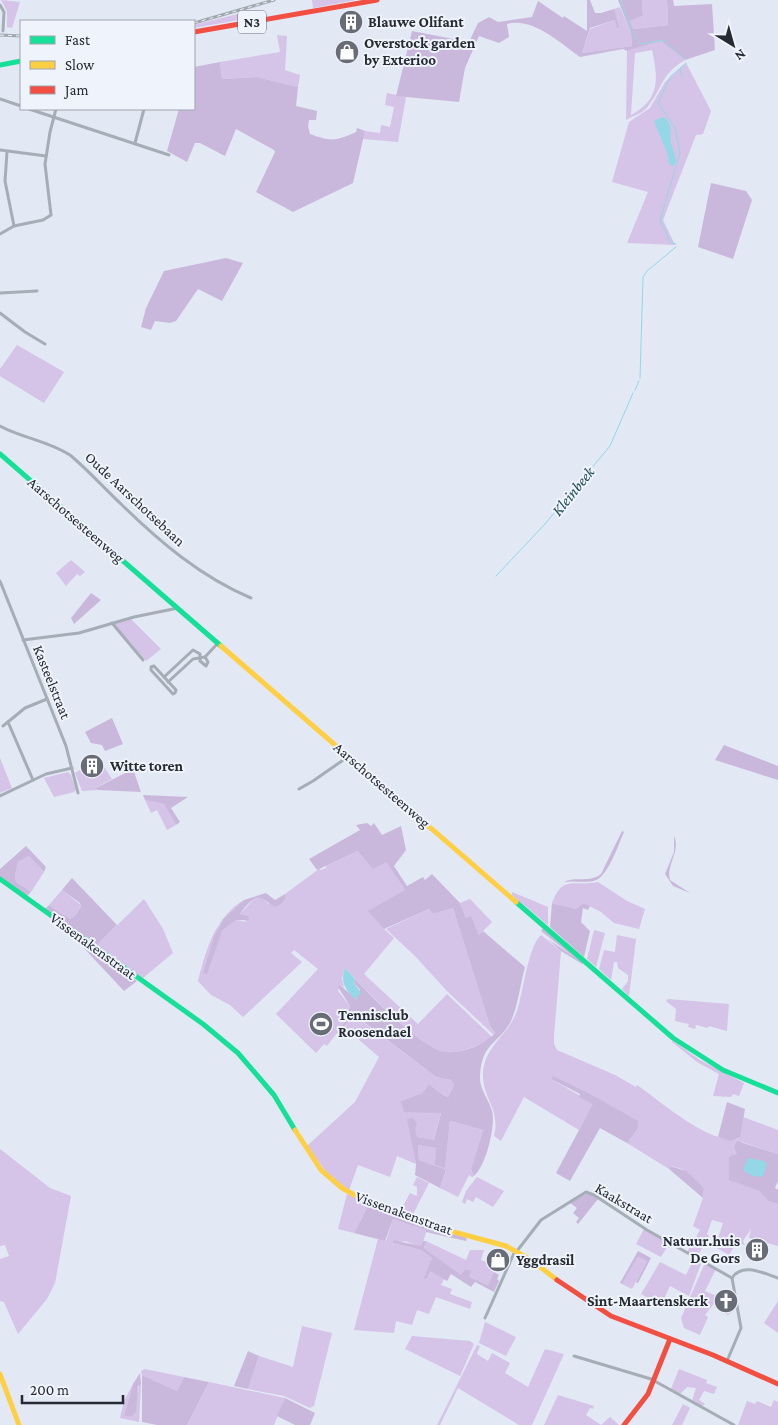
<svg xmlns="http://www.w3.org/2000/svg" width="778" height="1425" viewBox="0 0 778 1425" font-family="'Crimson Pro',serif">
<rect width="100%" height="100%" fill="#e2e8f4"/>
<!-- green -->
<g fill="#d5c3e8" fill-rule="evenodd">
<path d="M1,0L20,2L12,28L7,27V11Z"/>
<path d="M312,0H356L313,8Z"/>
<path d="M642,0H667L668,25L632,29L630,21L643,16Z"/>
<path d="M620,7L631,33L632,46L582,53L590,29L615,20L614,9Z"/>
<path d="M254,10L255,17L194,28V25Z"/>
<path d="M277,35L287,36L285,70L300,75L298,87L257,77L222,79L220,62L280,52Z"/>
<path d="M661,41L685,60C662,73 662,88 649,105C643,114 634,115 626,120L627,51ZM652,50C658,78 661,99 631,115L635,53Z"/>
<path d="M686,63L711,111L703,134L696,135L663,220L675,245L627,243L648,192L612,182L629,122L650,108L665,82Z"/>
<path d="M387,93L406,97L398,142L363,139L365,131L380,133L381,125L390,127L394,107L385,105Z"/>
<path d="M17,345L64,372L44,403L0,376V369Z"/>
<path d="M71,560L85,572L80,576L77,574L66,586L56,573Z"/>
<path d="M131,619L161,649L146,661L114,624Z"/>
<path d="M0,758L12,788L0,793Z"/>
<path d="M102,764L112,779L97,787L98,790L82,791L75,773L80,770L85,775Z"/>
<path d="M68,772L71,775L76,790L74,792L54,797L44,778Z"/>
<path d="M145,800L164,804L176,825L167,830L157,810L151,813Z"/>
<path d="M358,851L386,862L405,890L384,929L394,938L364,974L418,1024L447,994L492,1037L489,1040C476,1046 459,1054 444,1052C421,1049 363,987 345,968L342,978L344,987L340,985L338,991L350,1006L345,1022L327,1046L324,1044L316,1053L276,1014L318,969L294,950L291,953L302,962L243,1017L230,1005L211,995L198,981C206,950 215,917 244,900L223,919L219,926L204,973L222,931L236,920L247,922L239,915L253,900L261,897L269,904L286,899L285,894L319,869L321,870L326,868V866Z"/>
<path d="M29,856L44,872L31,892L16,882L15,875L18,862Z"/>
<path d="M598,882L627,901L645,909L639,929L614,923L601,912L583,903L576,909L552,903C563,874 574,887 598,882Z"/>
<path d="M62,890L81,905L75,916L70,919L49,905Z"/>
<path d="M512,892L548,907V925L512,895Z"/>
<path d="M144,899L163,929L173,953L143,978L97,945Z"/>
<path d="M470,899L492,922L479,935L471,917L466,918L460,903Z"/>
<path d="M453,908L490,1026L495,1034L494,1035L447,991L415,956L386,929L429,909L433,914Z"/>
<path d="M594,930L605,933L596,967L587,959Z"/>
<path d="M541,935L561,951L554,1036V1044L557,1050L615,1075L636,1087L637,1085C659,1100 713,1148 739,1138L743,1117L778,1130V1154L742,1142L738,1154L729,1158L730,1180L759,1191L768,1201L778,1204V1246L749,1238L751,1229L743,1241L745,1245L736,1243L729,1255L715,1247L723,1223L712,1220L707,1234L709,1236L697,1257L687,1252L700,1230L693,1226L703,1198L704,1188L682,1169L671,1166L669,1169L627,1143L637,1130L592,1095L553,1077L551,1079L594,1104L579,1130L524,1097L501,1141L494,1136C501,1109 482,1098 483,1073C485,1045 508,1036 517,1011C523,994 528,946 541,935Z"/>
<path d="M617,935L636,939L629,996L622,989L628,981V975L618,968L617,962H614L611,980L599,969L604,950L615,952Z"/>
<path d="M668,999L729,1004L727,1031L709,1026L708,1028L696,1025L695,1029L688,1027L689,1024L675,1021L676,1009L666,1001Z"/>
<path d="M352,1014L436,1077L451,1080L454,1085L448,1097L443,1095L429,1084L422,1093L401,1101L413,1112H441L434,1140L417,1137L408,1119L416,1164L397,1156L390,1177L358,1165L349,1190L327,1173L307,1146L355,1102L379,1057L344,1027Z"/>
<path d="M672,1040L700,1060L744,1083L739,1096L733,1094L731,1097L713,1096L719,1074L697,1062L672,1042Z"/>
<path d="M450,1121L483,1130L471,1169L474,1176L472,1177L469,1175L458,1197L440,1188L446,1171L419,1160L418,1145L436,1148L445,1167Z"/>
<path d="M0,1149L50,1188L71,1196L55,1283L47,1299L18,1334L4,1302L0,1301V1259L9,1256L5,1245L0,1246Z"/>
<path d="M417,1177L429,1183L412,1216L400,1212L410,1193L417,1196V1187L413,1185Z"/>
<path d="M477,1177L504,1191L493,1207L476,1197L473,1202L467,1199L465,1204L462,1202L466,1191Z"/>
<path d="M347,1194L369,1204L354,1233L338,1229Z"/>
<path d="M393,1219L427,1230L421,1247L405,1241L393,1243L421,1250L432,1258L430,1270L444,1279L441,1285L452,1289L450,1294L472,1302L470,1309L436,1297L429,1314L417,1310L412,1325L396,1321L394,1333L354,1330L378,1239L386,1241Z"/>
<path d="M644,1229L671,1245L669,1248L667,1247L661,1257L636,1244Z"/>
<path d="M426,1241L466,1260L470,1250H484L481,1260L492,1264L490,1270L494,1272L488,1285L468,1277L470,1270L465,1269L461,1276L424,1248Z"/>
<path d="M638,1255L647,1261L632,1289L622,1284Z"/>
<path d="M694,1258L702,1261L689,1296L670,1286L661,1305L641,1294L660,1262L686,1275Z"/>
<path d="M705,1263L716,1269L705,1291L719,1297L705,1315L708,1317L700,1335L684,1328L681,1318Z"/>
<path d="M730,1289L736,1301V1309L728,1315L714,1307L725,1290Z"/>
<path d="M778,1301V1333L764,1323Z"/>
<path d="M485,1322L516,1337L506,1356L479,1343Z"/>
<path d="M302,1326L332,1333L314,1406L310,1408L284,1396L248,1389L259,1356L293,1367Z"/>
<path d="M412,1336L470,1341L474,1344L460,1376L405,1349Z"/>
<path d="M477,1345L480,1346L477,1354L488,1361L492,1353L510,1363L505,1373L528,1387L545,1349L564,1354L532,1425H519L458,1388L440,1425H437Z"/>
<path d="M145,1369L184,1377L177,1391L142,1375L141,1371Z"/>
<path d="M679,1369L707,1380L706,1383L717,1387L714,1394L704,1391L699,1400L705,1404L702,1406L692,1401L696,1388L687,1387L680,1394L671,1389Z"/>
<path d="M209,1382L285,1398L274,1425H187Z"/>
<path d="M133,1384L124,1416L138,1392L139,1385L141,1384L139,1422L120,1418L124,1401Z"/>
<path d="M558,1395L594,1406L593,1409L590,1408L586,1415L601,1425L610,1417L619,1425H544Z"/>
<path d="M774,1400L778,1402V1425H738L747,1401L755,1404L757,1401L771,1407Z"/>
<path d="M683,1404L690,1408L682,1425H672Z"/>
</g>
<!-- forest -->
<g fill="#cab8dc">
<path d="M587,0H590L595,13H601L614,9L619,27L617,28L615,20L590,28L582,53L632,46L631,33L618,0H642L643,16L630,21L633,29L668,25L667,0H673L674,6L712,4L715,50L685,60L661,41L627,51L623,49L580,57C560,43 533,17 507,24L509,37L499,43L479,36L465,68L459,102L396,96L412,31L469,42L478,23L489,17L498,22L532,17L538,1L563,18L564,16L587,31Z"/>
<path d="M220,62L222,79L257,77L298,87L296,106L317,111L316,120H309L308,126L310,134C332,142 336,141 356,132L357,128L365,131L353,183L293,212L256,192L275,152L274,150L236,129L225,156L200,143H195L187,162L167,151L179,109H194V67Z"/>
<path d="M711,183L746,191L752,200L733,259L698,247Z"/>
<path d="M226,258L243,263L222,301L198,289L176,321L170,323L155,321L151,330L141,327L146,308L164,271Z"/>
<path d="M91,593L101,600L74,624L71,618Z"/>
<path d="M112,718L123,744L105,751L102,745L91,743L85,732Z"/>
<path d="M724,745L778,766V780L715,760Z"/>
<path d="M133,769L141,792L98,790L96,788Z"/>
<path d="M143,795L188,797L171,808L180,822L176,825L164,804L145,800Z"/>
<path d="M367,823L371,826L374,823L382,835L401,826L406,850L394,866L407,886L423,877L425,880L432,874L460,903L466,918L471,916L479,935L483,931L525,967C520,985 518,1007 510,1023C497,1045 482,1043 480,1075C479,1090 488,1097 492,1111C496,1125 486,1166 474,1176L471,1169L483,1130L450,1121L445,1168L435,1165L436,1148L418,1145L419,1160L446,1170L440,1188L415,1175L416,1164L407,1119L413,1118L417,1123L415,1129L417,1137L434,1140L441,1113L404,1112L401,1101L422,1093L429,1084L443,1095L448,1097L454,1085L451,1080L436,1077L353,1014L339,1034L336,1033L345,1022L350,1006L338,987L340,985L356,999L360,990L354,983L355,979C373,998 414,1040 438,1050C454,1057 484,1046 495,1033L490,1026L453,908L433,914L429,909L384,929L368,911L405,890L386,862L373,869L358,851L317,870L309,859L360,830L356,825Z"/>
<path d="M622,831L624,832C619,843 608,876 596,880C587,884 574,880 564,882C576,876 590,883 601,874Z"/>
<path d="M674,836C681,852 666,864 670,880L690,893L673,886L665,874L674,852Z"/>
<path d="M26,846L46,867L44,872L29,856L18,862L15,875L16,882L31,892L27,896L0,877V869Z"/>
<path d="M72,878L117,925L97,945L45,909L49,905L70,919L75,916L81,906L80,903L62,890Z"/>
<path d="M266,893L275,900L285,894L286,898L280,905L274,907C270,904 267,901 263,899C254,894 244,908 240,914L248,916L249,920H236L222,931L207,974L203,973L214,937L223,919L244,900Z"/>
<path d="M552,903L576,909L583,903L590,906L588,910L583,908L581,922L590,931L584,957L550,927Z"/>
<path d="M543,928L583,963L582,964L561,951L548,939L574,957L541,931Z"/>
<path d="M84,942L137,981L124,991L81,945Z"/>
<path d="M553,1076L592,1095L638,1121L637,1130L627,1143L600,1128L570,1181L556,1173L593,1104L579,1097L580,1094L551,1079Z"/>
<path d="M727,1102L745,1109L740,1137L731,1141L718,1137Z"/>
<path d="M737,1141L778,1154V1181L775,1188L778,1190V1204L768,1201L759,1191L729,1180V1157L737,1154L734,1147Z"/>
<path d="M670,1166L686,1171L704,1188L703,1198L669,1169Z"/>
<path d="M588,1193L598,1199L578,1224L576,1222L579,1218L573,1213L577,1208L569,1202Z"/>
<path d="M369,1204L437,1230L467,1237L466,1241L426,1232V1230L393,1219L385,1241L354,1233Z"/>
<path d="M393,1240L421,1246L423,1241H426L424,1248L461,1275L465,1269L471,1270L469,1277L488,1285L494,1272L499,1275L497,1279L499,1281L494,1292L475,1282L471,1287L451,1274L447,1281L430,1271L426,1279L424,1278L432,1258L421,1250L393,1243Z"/>
<path d="M638,1251L651,1258L638,1283L636,1282L647,1261L638,1256L622,1284L620,1283Z"/>
<path d="M248,1351L259,1356L248,1389L234,1386Z"/>
<path d="M140,1373L141,1384L138,1386L136,1412L132,1416H124L133,1384Z"/>
<path d="M142,1375L177,1391L184,1377L209,1382L187,1425H157L142,1422Z"/>
<path d="M285,1398L315,1413L310,1425H295L277,1416Z"/>
</g>
<!-- water -->
<g fill="#94d7e7">
<path d="M663,117C675,123 668,137 672,146C674,152 675,156 676,162L673,166L669,164L668,155L654,121Z"/>
<path d="M345,968L355,979L354,983L361,993L355,999C345,989 340,982 345,968Z"/>
<path d="M748,1158L764,1161L767,1164L763,1176C757,1178 747,1175 743,1169Z"/>
</g>
<g fill="none" stroke-linecap="round" stroke-linejoin="round">
<!-- stream -->
<g stroke="#94d7e7" stroke-width="1">
<path d="M620,0L632,31L641,44L664,40L685,59"/>
<path d="M680,69L682,77"/>
<path d="M676,244L670,242L660,220L680,153L675,128L658,103L670,77L686,63"/>
<path d="M640,378L643,277L647,271L676,247"/>
<path d="M635,390L639,381"/>
<path d="M496,576L545,524L610,446L633,393"/>
</g>
<!-- street -->
<g stroke="#a5aeb6" stroke-width="3">
<path d="M0,5L4,12L3,31"/>
<path d="M0,99L21,106"/>
<path d="M29,109L169,155"/>
<path d="M135,143L144,109"/>
<path d="M0,150L46,156"/>
<path d="M7,152L5,181L14,226"/>
<path d="M0,234L14,226L43,220L51,215L45,164L50,132L56,109"/>
<path d="M0,293L37,291"/>
<path d="M0,313L25,332L45,344"/>
<path d="M0,426C22,438 49,441 70,455C88,470 104,488 122,505C160,542 201,577 251,598"/>
<path d="M0,581L66,746L78,793"/>
<path d="M112,623L143,660"/>
<path d="M23,640L79,633L134,617L178,608"/>
<path d="M154,666L176,690L175,693L173,694L151,670V667Z"/>
<path d="M164,677L193,650L200,654V661L206,666L208,662L205,657"/>
<path d="M168,682L193,659L205,657L218,643"/>
<path d="M8,722L33,780"/>
<path d="M3,726L25,708L47,699"/>
<path d="M299,789L313,781L349,756"/>
<path d="M0,796L46,774L72,768"/>
<path d="M517,1251L541,1220L586,1192L594,1195L647,1230L732,1278"/>
<path d="M485,1318L515,1251"/>
<path d="M574,1356L651,1379L734,1425"/>
<path d="M727,1361L741,1328L732,1278C742,1262 763,1273 778,1278"/>
</g>
<!-- fast -->
<g stroke="#16e098" stroke-width="5">
<path d="M0,65L21,61"/>
<path d="M0,454L221,646"/>
<path d="M0,879L203,1024L238,1053L274,1095L295,1130"/>
<path d="M516,902L673,1038L723,1070L778,1093"/>
</g>
<!-- slow -->
<g stroke="#ffcf43" stroke-width="5">
<path d="M221,646L516,902"/>
<path d="M295,1130L321,1170L342,1188L360,1198L432,1226L506,1246L531,1260L557,1280"/>
<path d="M0,1374L19,1425"/>
</g>
<!-- jam -->
<g stroke="#f24e42" stroke-width="5">
<path d="M194,32L377,0"/>
<path d="M557,1280L611,1316L713,1355L778,1384"/>
<path d="M624,1425L648,1394L670,1339"/>
</g>
<!-- rail casing -->
<g stroke="#a0a7ad" stroke-width="3">
<g id="rail">
<path d="M194,23L274,0"/>
<path d="M0,35L21,36"/>
</g>
</g>
<!-- rail -->
<use href="#rail" stroke="#eff3fb" stroke-width="1" stroke-dasharray="4" stroke-linecap="butt"/>
</g>
<!-- icons -->
<defs>
<g id="building-disc" transform="scale(1.25)"><circle r="9.5" fill="#686c76" stroke="#eff3fb"/><path d="M-4-6H4V6H1V3H-1V6H-4ZM-2.5-4.3h1.7v1.8h-1.7ZM.8-4.3h1.7v1.8H.8ZM-2.5-1h1.7V.8h-1.7ZM.8-1h1.7V.8H.8Z" fill="#fff"/></g>
<g id="shop-disc" transform="scale(1.25)"><circle r="9.5" fill="#686c76" stroke="#eff3fb"/><path d="M-5-2.5h2.3a2.7 3.5 0 0 1 5.4 0H5L5.5 6h-11ZM-1.5-2.5h3a1.5 2.3 0 0 0-3 0Z" fill="#fff"/></g>
<g id="stadium-disc" transform="scale(1.25)"><circle r="9.5" fill="#686c76" stroke="#eff3fb"/><path d="M0-5a6.5 5 0 1 0 0 10a6.5 5 0 1 0 0-10ZM-3.5-1.8h7v3.6h-7Z" fill="#fff"/></g>
<g id="church-disc" transform="scale(1.25)"><circle r="9.5" fill="#686c76" stroke="#eff3fb"/><path d="M-1.2-6h2.4v3.5h3.3v2.4h-3.3V6h-2.4V-.1h-3.3v-2.4h3.3Z" fill="#fff"/></g>
</defs>
<g fill-rule="evenodd">
<use href="#building-disc" x="351" y="22"/>
<use href="#shop-disc" x="347" y="52"/>
<use href="#building-disc" x="92" y="766"/>
<use href="#stadium-disc" x="321" y="1024"/>
<use href="#building-disc" x="757" y="1250"/>
<use href="#shop-disc" x="498" y="1260"/>
<use href="#church-disc" x="726" y="1301"/>
</g>
<g text-anchor="middle" dominant-baseline="central" stroke-width="4" stroke-linejoin="round" paint-order="stroke">
<!-- shield labels -->
<rect fill="#eff3fb" stroke="#62666e" stroke-width="1" x="238" y="10.5" width="28" height="23" rx="4"/>
<g font-size="14" font-weight="bold" fill="#262a32">
<text x="252" y="22">N3</text>
</g>
<!-- poi labels -->
<g font-size="15" font-weight="bold" fill="#262a32" stroke="#eff3fb" text-anchor="start">
<text x="368" y="22">Blauwe Olifant</text>
<text x="364" y="43">Overstock garden<tspan x="364" dy="17">by Exterioo</tspan></text>
<text x="110" y="766">Witte toren</text>
<text x="338" y="1015">Tennisclub<tspan x="338" dy="17">Roosendael</tspan></text>
<text x="740" y="1241" text-anchor="end">Natuur.huis<tspan x="740" dy="17">De Gors</tspan></text>
<text x="516" y="1260">Yggdrasil</text>
<text x="708" y="1301" text-anchor="end">Sint-Maartenskerk</text>
</g>
<!-- street labels -->
<g font-size="15" fill="#262a32" stroke="#eff3fb">
<text transform="translate(135 499) rotate(43)">Oude Aarschotsebaan</text>
<text transform="translate(76 520) rotate(41)">Aarschotsesteenweg</text>
<text transform="translate(52 682) rotate(68)">Kasteelstraat</text>
<text transform="translate(382 785) rotate(41)">Aarschotsesteenweg</text>
<text transform="translate(93 946) rotate(36)">Vissenakenstraat</text>
<text transform="translate(624 1203) rotate(31)">Kaakstraat</text>
<text transform="translate(404 1213) rotate(20)">Vissenakenstraat</text>
</g>
<!-- water labels -->
<g font-size="16" font-style="italic" fill="#224d55" stroke="#eff3fb">
<text transform="translate(573 491) rotate(-51)">Kleinbeek</text>
</g>
</g>
<!-- legend -->
<rect x="20" y="20" width="175" height="90" fill="#eff3fb" stroke="#9fa3ab"/>
<rect x="30" y="36" width="25" height="8" fill="#16e098" stroke="#9fa3ab"/>
<text x="65" y="45" font-size="15" fill="#262a32">Fast</text>
<rect x="30" y="61" width="25" height="8" fill="#ffcf43" stroke="#9fa3ab"/>
<text x="65" y="70" font-size="15" fill="#262a32">Slow</text>
<rect x="30" y="86" width="25" height="8" fill="#f24e42" stroke="#9fa3ab"/>
<text x="65" y="95" font-size="15" fill="#262a32">Jam</text>
<!-- north arrow -->
<g transform="translate(733 45) rotate(143)" stroke="#eff3fb" stroke-width="4" paint-order="stroke">
<path d="M0-4L9 19L0 12L-9 19Z" fill="#262a32"/>
<text y="-8" font-size="14" font-weight="bold" text-anchor="middle" fill="#262a32">N</text>
</g>
<!-- scale -->
<path d="M22 1395v8h101v-8" fill="none" stroke="#262a32" stroke-width="2.5"/>
<text x="30" y="1395" font-size="15" fill="#262a32" stroke="#eff3fb" stroke-width="4" paint-order="stroke">200 m</text>
</svg>
